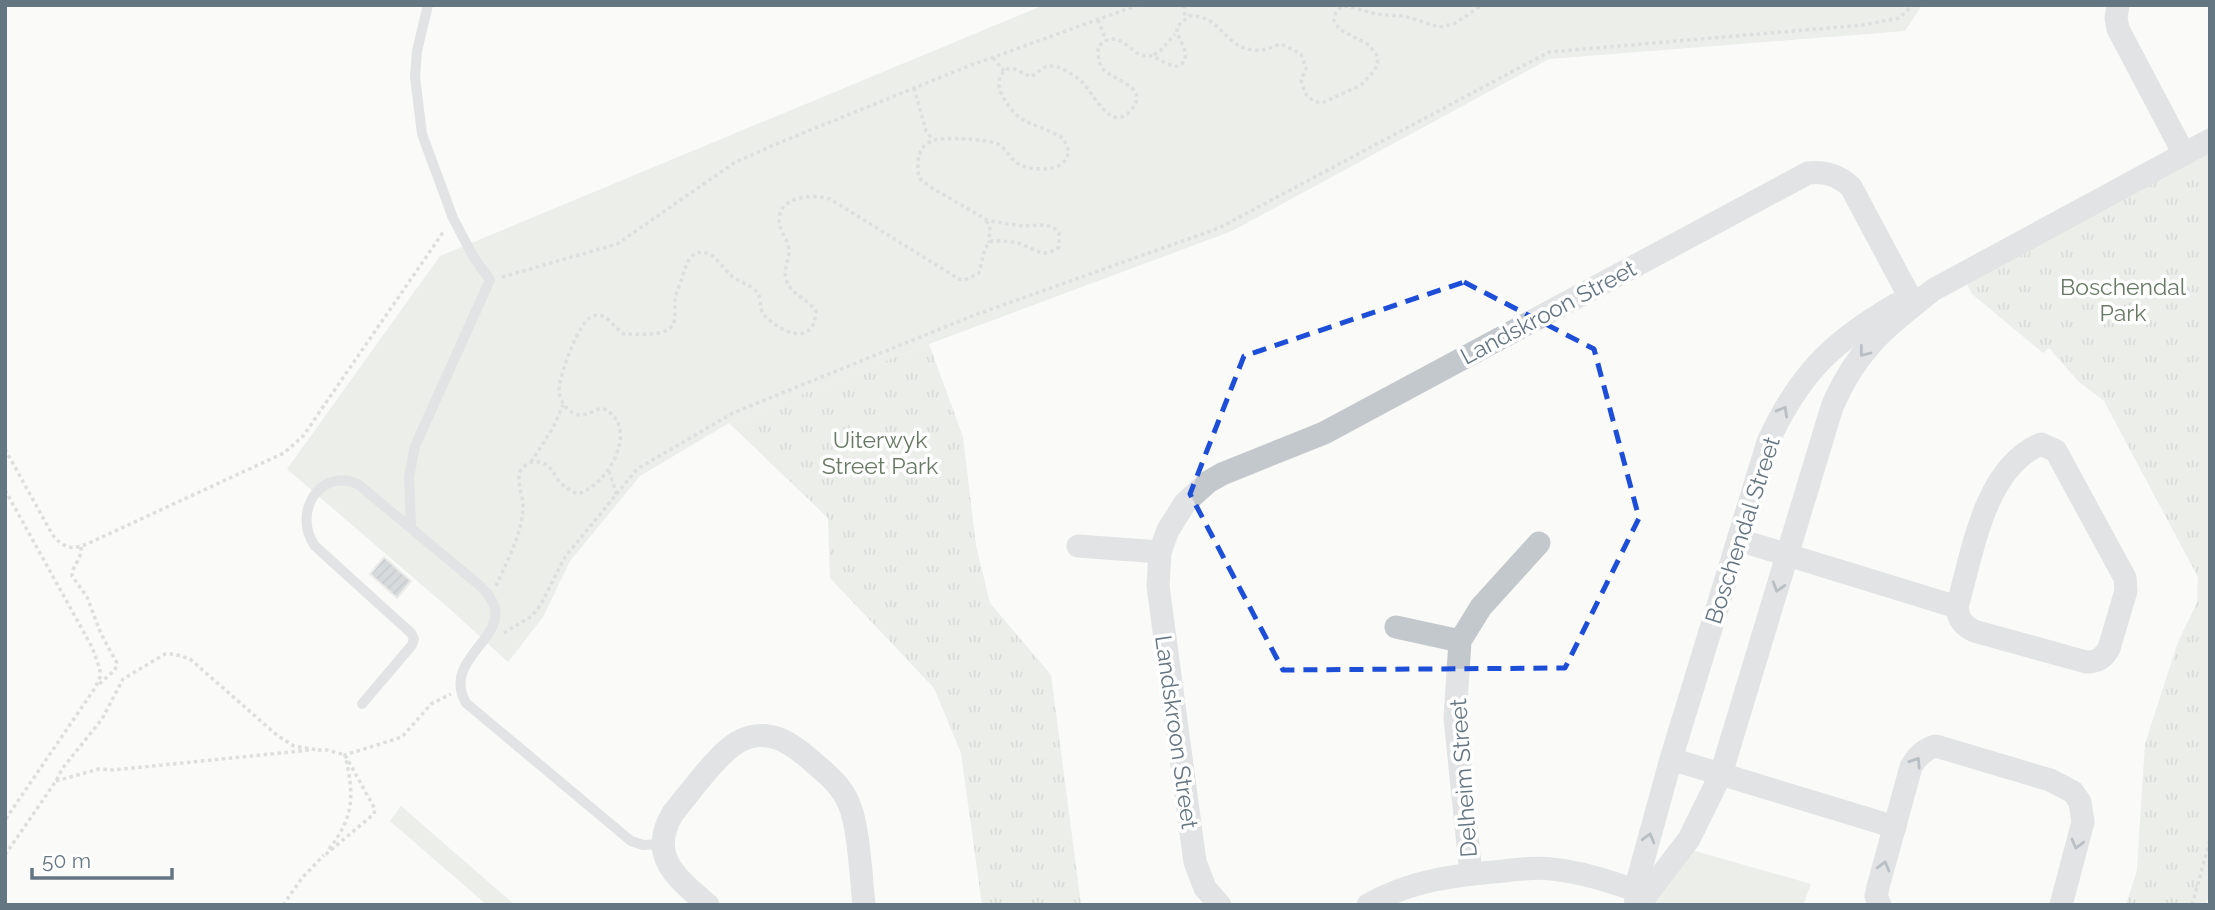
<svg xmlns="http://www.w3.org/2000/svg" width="2215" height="910" viewBox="0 0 2215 910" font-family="Raleway,sans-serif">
<defs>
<pattern id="park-tufts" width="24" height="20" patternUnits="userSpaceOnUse" patternTransform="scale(1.75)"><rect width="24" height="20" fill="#dadfd7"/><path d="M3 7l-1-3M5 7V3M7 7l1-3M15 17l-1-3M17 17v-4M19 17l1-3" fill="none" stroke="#b4b9b4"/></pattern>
<pattern id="building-hatch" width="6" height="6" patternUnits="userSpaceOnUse" patternTransform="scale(1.75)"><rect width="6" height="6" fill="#aab3b9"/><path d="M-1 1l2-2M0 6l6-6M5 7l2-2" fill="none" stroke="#8e969c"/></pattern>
</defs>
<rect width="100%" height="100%" fill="#fafaf8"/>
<!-- grass -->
<g fill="#dadfd7">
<path d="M1044,5H1922L1905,31L1549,59L1232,231L929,344L729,423L640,476L570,561L543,617L508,662L451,610L287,469L440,256Z"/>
<path d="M401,806L515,905H487L390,821Z"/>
<path d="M1688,849L1811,884L1803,905H1652Z"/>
</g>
<!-- park -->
<g fill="url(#park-tufts)">
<path d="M2210,151V891L2206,905H2126L2137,870L2145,744L2178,642L2197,603L2198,577L2104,401L2078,381L2049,348L2043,353L1972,294L1967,284Z"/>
<path d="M929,344L963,437L976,546L990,603L1051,675L1081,905H982L961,753L934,688L830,578L828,518L729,423Z"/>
</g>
<!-- building -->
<path fill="url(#building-hatch)" stroke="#dcdcda" stroke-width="2" d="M384,557L411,581L397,598L370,574Z"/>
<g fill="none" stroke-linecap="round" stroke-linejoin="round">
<!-- path -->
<g stroke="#bbbfc2" stroke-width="3.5" stroke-dasharray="3.5 3.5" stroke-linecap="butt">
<path d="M1184,5L1185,17"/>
<path d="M1098,20L1106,40"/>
<path d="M1154,55L1160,51L1175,34"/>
<path d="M993,58L1004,71"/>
<path d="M914,88L926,131L933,140"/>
<path d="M986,221L990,226L989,243"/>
<path d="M502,277L617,244L734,163L776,144L966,67L1138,5"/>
<path d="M5,449L52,534C63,548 72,551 89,543L284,453L303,436L444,231"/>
<path d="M531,462L553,428L563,405"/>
<path d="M609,471L617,495"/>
<path d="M5,490L92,647L100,669V677L95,688L5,820"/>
<path d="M81,547C82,560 72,565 72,576L87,597L101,634L117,663L115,670L97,686"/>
<path d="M496,586C507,561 521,537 523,508C524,497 515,481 521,470C525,464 532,461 540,462C551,465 553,473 559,481C564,487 570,490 577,494C609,486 642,425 602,408C595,410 588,415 581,415C569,415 558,400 559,389C560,374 579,320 593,316C607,311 614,329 624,334C637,334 664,337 672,326C677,320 674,307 675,299C676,292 680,285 682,278C687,263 690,247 710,254C719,260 724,270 733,277C740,282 750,285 756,291C763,298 758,309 765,316C781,332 813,348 816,312C809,299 793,296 787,282C782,271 789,262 789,251C789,242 782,234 780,226C773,197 811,193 830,199L959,279L965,280L979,273L985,248L992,241C1002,241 1012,241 1021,244C1037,250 1043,259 1059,247V233L1053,227L1044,225L1023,226L989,221L932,188L919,178C913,139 933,137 965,139C975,140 988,140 998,144C1006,148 1010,158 1017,163C1026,170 1050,171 1060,165C1065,162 1067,157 1069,152L1064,139C1036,121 1020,129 1002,95C997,85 998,76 1006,69H1015L1031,77C1037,73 1042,67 1049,66C1060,65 1076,76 1083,83C1094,94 1111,134 1131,110C1152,86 1110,80 1102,68C1098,61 1098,54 1098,47C1102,43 1106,39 1112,39C1124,39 1131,51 1141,55C1146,56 1147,55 1152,56C1161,59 1180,76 1185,58C1188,48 1176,39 1177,27L1189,16C1223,14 1225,53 1260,50C1267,50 1274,46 1281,44L1301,54L1306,68L1301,80L1305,93L1313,101L1322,103L1361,85L1374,71L1378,63L1376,54L1369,45L1339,29L1334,20L1336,12L1341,7L1347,6L1376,14L1404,16L1439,27L1454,24L1482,5"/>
<path d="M504,633L532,616L541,604L565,557L637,469L733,413L972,316L1219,228L1549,52L1863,25L1899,18L1913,5"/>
<path d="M318,750H327L345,755L375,809L374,814L325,855"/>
<path d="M56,781L99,769L113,770L310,750"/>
<path d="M329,849C355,816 354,794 345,755L402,737L431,704L451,694"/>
<path d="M5,855L56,781L62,769L102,719L123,679L165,654H174L190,659L278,736L294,746L318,750"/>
<path d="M283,905L302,878L324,855"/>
<path d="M2192,905L2210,840"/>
</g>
<!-- lane -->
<g stroke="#c3c8cc" stroke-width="10">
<path d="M411,526L409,477L415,446L490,280L473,256L453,218L422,134L415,77L417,51L428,5"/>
<path d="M362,704L412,645L414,639L411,633L315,546C292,514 319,467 358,484L478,584C533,633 437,652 466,703L631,841L643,845L663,844"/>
</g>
<!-- street -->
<g stroke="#c3c8cc" stroke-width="23">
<path d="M2118,5L2116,18L2118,29L2184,154"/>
<path d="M2041,444L2056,451L2125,578L2126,591L2109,648C2104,658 2097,662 2086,662L1974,631C1963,625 1958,619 1957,607C1973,552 1984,468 2041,444Z"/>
<path d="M1739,540L1957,607"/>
<path d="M1078,546L1160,552"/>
<path d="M1396,627L1460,641"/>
<path d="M1671,759L1895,827"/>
<path d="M1471,874L1455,718L1460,641L1481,607L1539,543"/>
<path d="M708,905C677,878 647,856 673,813C690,793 717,754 738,742C768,725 793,744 814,763C828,775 842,786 849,804C859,827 861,878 864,905"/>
<path d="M1220,905L1205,888L1195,862L1158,586L1160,552L1168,530L1185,503L1208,482L1222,474L1324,433L1808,173C1825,171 1838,175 1851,187L1914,305"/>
<path d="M1368,905C1410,880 1457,875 1504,871C1520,869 1536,867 1552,869C1584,872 1617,884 1647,894"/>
<path d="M1636,905L1635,890L1671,759L1768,442C1799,374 1833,341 1897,304"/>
<path d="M1641,905L1647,894L1689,839L1721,774L1832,407C1856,350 1885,328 1933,290L2210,140"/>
<path d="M1880,905L1876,896L1878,887L1911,767C1917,756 1924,749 1936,746L2050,780L2073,792L2080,802L2083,822L2061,905"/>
</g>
</g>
<!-- one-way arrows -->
<defs><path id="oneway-chevron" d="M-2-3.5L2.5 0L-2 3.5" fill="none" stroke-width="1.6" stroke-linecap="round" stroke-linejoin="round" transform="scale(1.75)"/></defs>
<g stroke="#6a7a87">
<use href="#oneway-chevron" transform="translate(1864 352) rotate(128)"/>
<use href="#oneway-chevron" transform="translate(1783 411) rotate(-61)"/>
<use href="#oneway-chevron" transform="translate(1778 587) rotate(107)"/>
<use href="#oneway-chevron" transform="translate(1916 762) rotate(-57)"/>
<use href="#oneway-chevron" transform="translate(1649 838) rotate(-74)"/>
<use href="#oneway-chevron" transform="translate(2077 844) rotate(105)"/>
<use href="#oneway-chevron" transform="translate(1884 866) rotate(-75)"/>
</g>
<!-- marked area -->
<path d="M0 0H2215V910H0ZM1464,282L1594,349L1639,518L1565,668L1283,670L1190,494L1244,356Z" fill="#fafaf8" fill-opacity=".55" fill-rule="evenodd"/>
<path fill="none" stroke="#1d4ed8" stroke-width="5" stroke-dasharray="14 9" stroke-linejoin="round" d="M1464,282L1594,349L1639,518L1565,668L1283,670L1190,494L1244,356Z"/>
<g text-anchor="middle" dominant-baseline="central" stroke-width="7" stroke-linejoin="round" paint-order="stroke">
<!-- park labels -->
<g font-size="23" fill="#687a64" stroke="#fff">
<text x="2123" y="286">Boschendal<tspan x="2123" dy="26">Park</tspan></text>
<text x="880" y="439">Uiterwyk<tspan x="880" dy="26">Street Park</tspan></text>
</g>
<!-- street labels -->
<g font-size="23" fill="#657683" stroke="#fff">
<text transform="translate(1548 312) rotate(-28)">Landskroon Street</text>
<text transform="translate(1742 530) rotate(-72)">Boschendal Street</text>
<text transform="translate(1177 732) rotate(82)">Landskroon Street</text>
<text transform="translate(1463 778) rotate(-94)">Delheim Street</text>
</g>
</g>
<!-- border -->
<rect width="2215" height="910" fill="none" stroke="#657683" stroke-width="14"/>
<!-- scale -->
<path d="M32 868v10h140v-10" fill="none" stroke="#657683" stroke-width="3.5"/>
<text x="42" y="868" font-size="21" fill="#657683" stroke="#ffffff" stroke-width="5" paint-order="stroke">50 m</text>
</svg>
